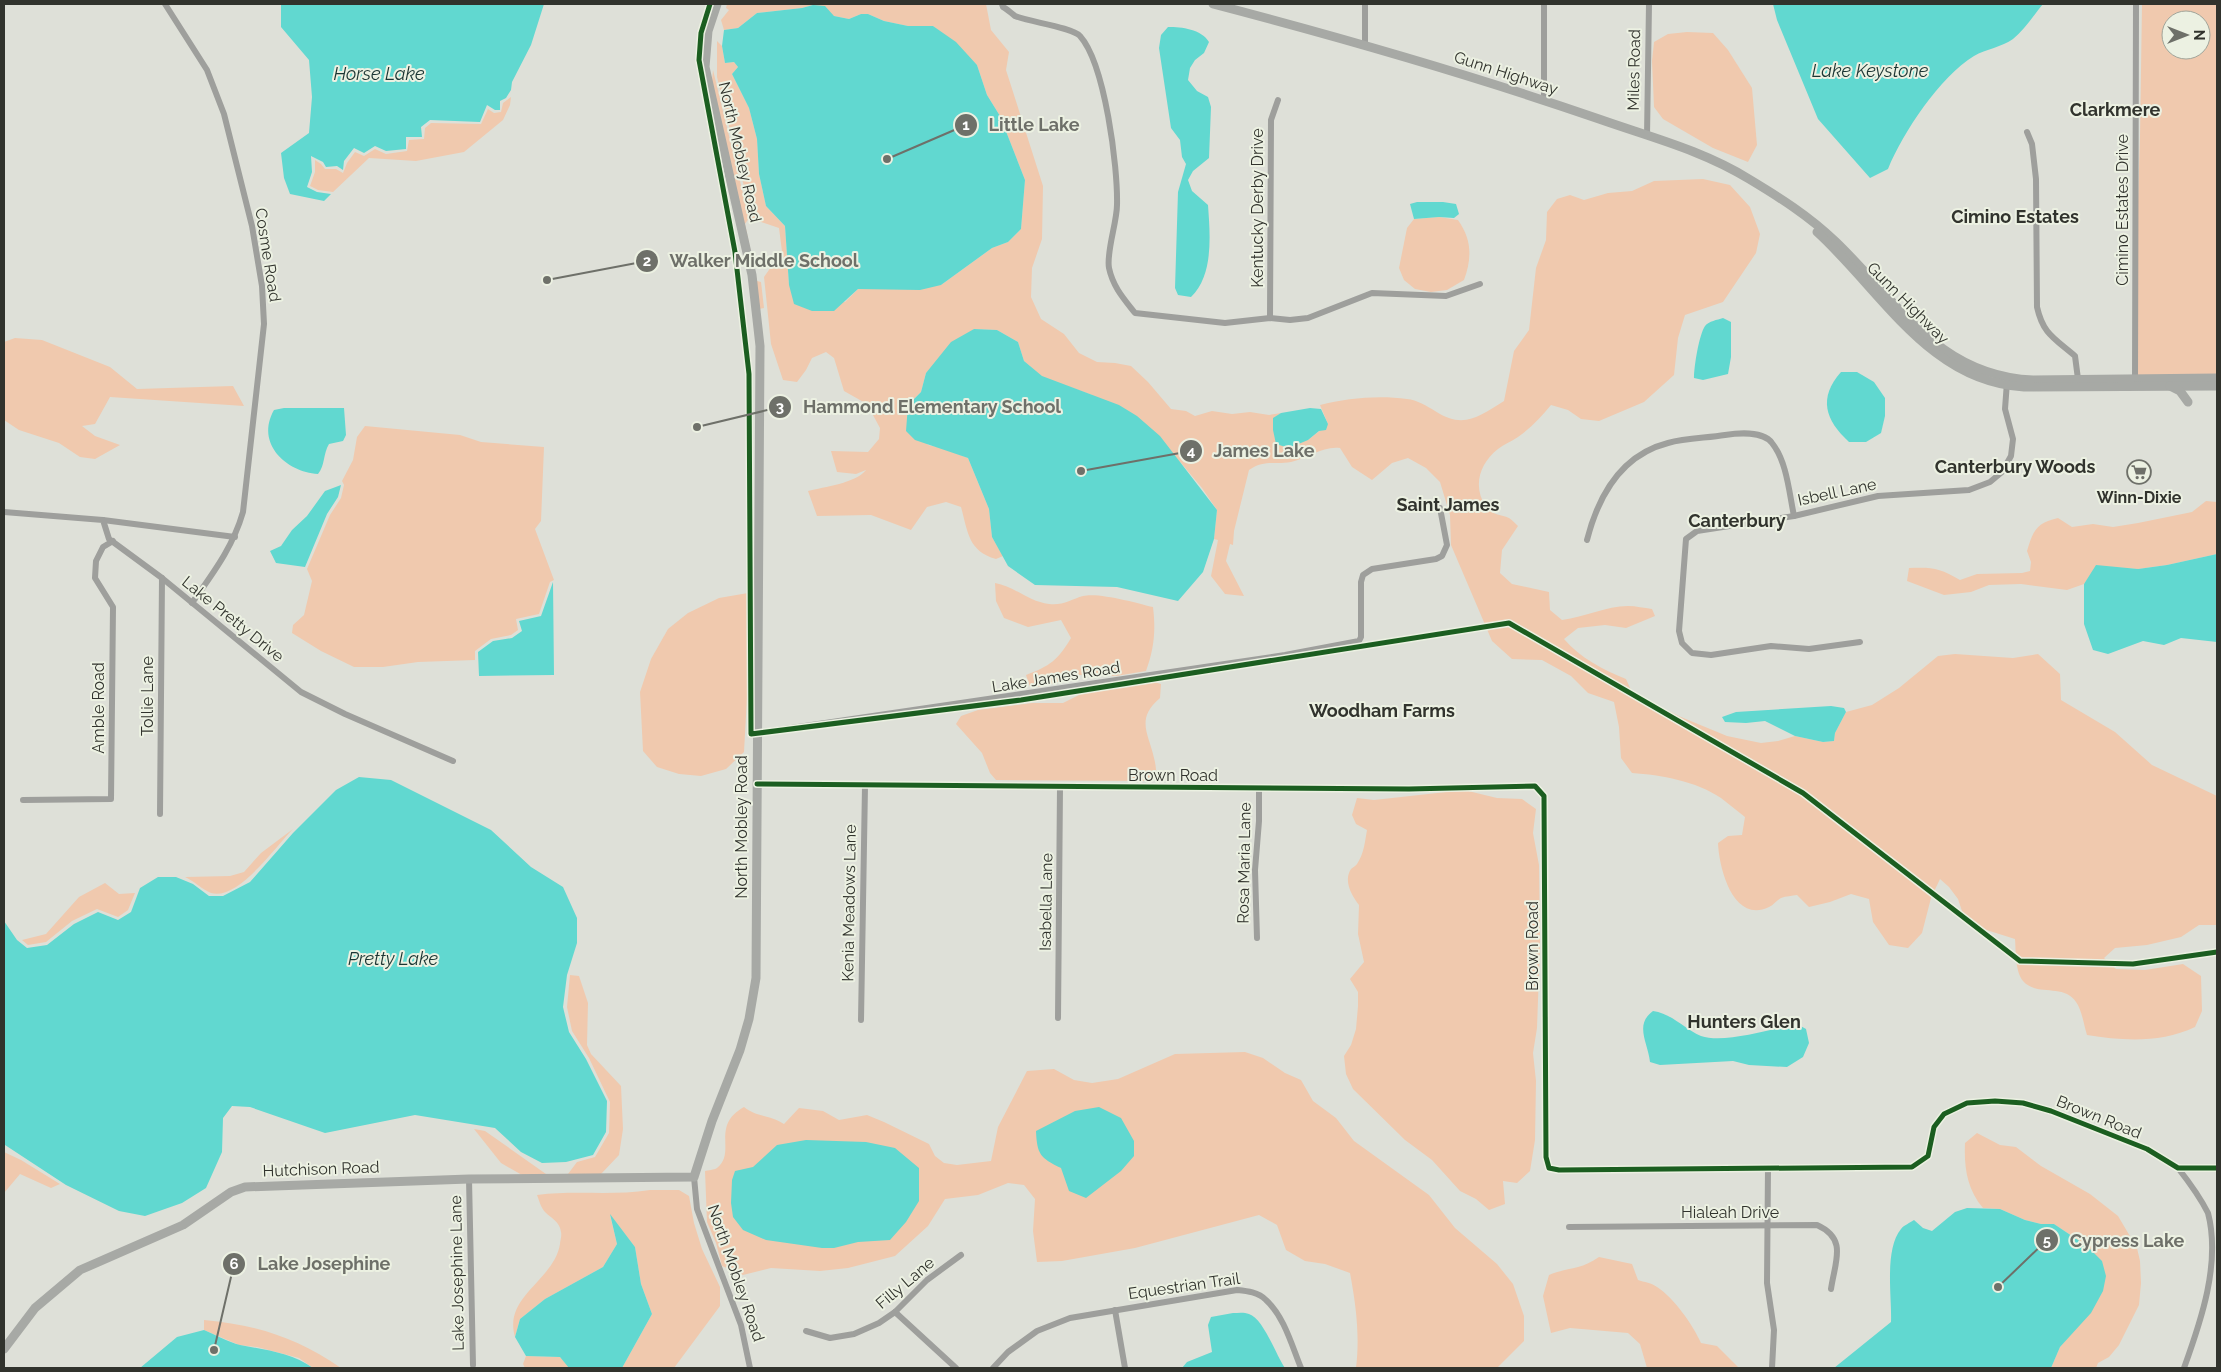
<svg xmlns="http://www.w3.org/2000/svg" width="2221" height="1372" viewBox="0 0 2221 1372" font-family="Raleway,sans-serif">
<rect width="100%" height="100%" fill="#dee0d8"/>
<!-- green -->
<g fill="#f0c9ae" fill-rule="evenodd">
<path d="M727,4H986L991,30L1009,52L1006,70L1043,186L1042,239L1032,268L1031,297L1041,319L1064,334L1079,353L1097,362L1115,363L1131,366L1148,382L1171,409L1186,411L1195,416L1212,411L1232,414L1250,412L1269,415L1281,413L1274,418L1308,440L1328,424L1320,405C1347,398 1379,395 1407,399C1417,400 1427,406 1435,411C1464,430 1479,416 1504,401L1514,351L1529,330L1536,268L1546,240L1547,212L1557,199L1570,195L1584,200L1608,193L1632,191L1654,181L1703,179L1730,185L1750,207L1760,234L1756,253L1723,302L1685,315L1678,338L1674,375L1644,402L1599,421L1581,419L1568,410L1551,405C1541,417 1531,428 1518,437C1511,442 1504,444 1498,449C1480,463 1472,486 1486,507C1493,516 1501,514 1509,518C1512,520 1516,524 1518,526L1502,550L1500,573L1512,584L1549,592L1550,610L1562,620C1585,617 1606,606 1628,606C1636,606 1644,608 1652,609L1655,616L1626,628L1605,625L1578,628L1564,639C1580,658 1604,670 1626,679L1631,690L1641,697L1681,717L1727,736L1761,743L1778,741L1795,736L1823,742L1834,741L1835,733L1846,712L1872,705L1899,688L1938,656L1955,654L2013,658L2038,654L2060,674L2061,700L2115,732L2152,765L2217,796V925H2199L2181,937L2147,945L2115,948L2104,958L2116,969L2145,970L2183,964L2201,976L2202,1011L2195,1027C2161,1043 2124,1041 2087,1035C2084,1026 2082,1010 2076,1002C2064,983 2037,997 2023,981C2015,971 2016,951 2015,939L1977,927L1964,917L1958,899L1949,887L1940,879L1931,898L1922,933L1908,948L1889,945L1873,922L1869,899L1851,894L1830,902L1809,907L1797,895C1792,896 1786,896 1781,898C1777,900 1774,905 1769,907C1733,924 1719,868 1718,843L1728,836L1742,835L1745,817C1737,811 1729,804 1721,798C1696,781 1661,775 1632,773L1621,758L1619,727L1614,702L1588,693L1571,676L1542,660L1512,659L1492,641L1451,545L1450,515L1440,482L1426,468L1408,458L1392,463L1372,480L1352,467L1340,448C1322,446 1309,458 1291,462C1274,465 1265,459 1249,470L1234,531L1233,545L1230,544L1226,561L1244,596L1225,594L1211,576L1218,540L1214,539L1217,510L1202,488L1181,463L1092,395L1042,377L1024,361L1018,342L997,330L974,329L926,373L921,392L908,405L928,445L942,448L968,458L989,509L992,537L1003,556L996,559C968,551 968,532 961,507L946,502L927,507L911,530L871,515L817,516L808,491C824,487 856,483 866,470L856,474L837,472L831,451L868,452L879,439L880,428L867,404L844,391L834,358L826,352L812,358L806,370L797,382L783,380L771,344L764,277L771,267L783,259L779,228L752,219L717,77V41L722,46L725,63L734,62L738,67L732,74L749,108L757,139L759,174L766,206L785,226L789,285L845,302L858,289L941,285L992,248L1008,242L1021,229L1025,180L1000,116L987,95L977,65L933,26H908L884,21L868,14H861L849,19L834,16L813,5L802,8L757,13L738,28L724,30L721,20L729,10L726,8Z"/>
<path d="M2142,4H2217V374L2138,376L2135,297L2140,137ZM2171,20H2201V50H2171Z"/>
<path d="M1687,32L1713,33L1728,50L1752,88L1757,145L1748,162L1713,148L1663,119L1654,107L1652,61L1654,42L1668,34Z"/>
<path d="M713,70L749,218L745,224L757,281L761,282L764,308L759,309L712,81Z"/>
<path d="M511,97L510,105L503,120L464,152L416,161L369,158L333,192L318,190L310,186L315,172V160L321,164L325,169H336L343,173L347,163L355,152L364,156L375,149L386,154L407,151L409,140L424,139L425,128L431,123L481,124L488,109L494,113L501,112L503,103Z"/>
<path d="M1439,217L1458,220C1472,240 1472,258 1464,280L1447,290L1431,292L1415,289L1404,280L1399,268L1407,228L1414,219Z"/>
<path d="M15,338L42,340L110,367L137,389L233,386L244,406L110,397L95,424L82,426L95,436L120,445L95,459L80,457L59,443L19,430L4,420V342Z"/>
<path d="M365,426L460,435L481,442L544,447L541,521L535,529L554,580L550,582L539,614L516,619L518,630L511,635L491,639L475,651V660L418,662L383,667H354L321,651L292,633L293,625L304,615L312,581L307,569L330,515L341,498L344,485L342,481L353,460L357,437Z"/>
<path d="M2206,501L2217,502V554L2167,565L2138,569L2097,566L2084,584L2067,590L2021,584L1989,585L1971,592L1944,595L1907,581L1909,568C1932,567 1940,568 1960,580L1977,574L2022,573L2030,571L2031,562L2027,551C2033,531 2036,523 2058,518L2072,527L2093,524L2113,527L2138,523L2192,512Z"/>
<path d="M995,583C1014,586 1029,602 1049,604C1062,606 1072,599 1083,596C1098,592 1137,603 1153,607C1156,631 1154,649 1146,671L1116,676L1080,675L1045,686L1030,687L1026,675C1050,666 1058,660 1071,638L1061,620L1028,627L1004,618L996,601Z"/>
<path d="M748,593L751,626L744,752L726,769L701,776L679,774L657,767L643,751L640,692L651,659L668,629L688,613L719,598Z"/>
<path d="M1154,682L1161,684L1160,698C1135,719 1149,734 1154,758C1156,765 1156,771 1157,778L1145,781L996,780L990,773L982,753L956,724L961,716L978,710L1032,703H1063L1083,693Z"/>
<path d="M1464,790L1497,798L1522,799L1536,809L1533,833L1539,865L1540,945L1537,1028L1533,1053L1536,1081L1535,1140L1530,1171L1517,1183L1503,1181L1505,1204L1489,1210L1476,1199L1460,1191L1432,1160L1405,1140L1353,1089L1346,1074L1344,1056L1351,1045L1356,1029L1358,1006V992L1350,979L1364,962L1358,934L1359,905C1352,896 1343,881 1351,869C1353,867 1356,866 1357,864C1364,854 1365,841 1367,830L1356,824L1352,815L1357,798L1374,800Z"/>
<path d="M293,829C276,846 238,901 211,893C203,890 194,881 185,877L230,876L244,872L261,853Z"/>
<path d="M105,883L119,894L135,893L128,910L118,917L97,909L72,921L46,942L28,945L22,940L46,934L79,897Z"/>
<path d="M570,975L579,976L588,1003L587,1045L591,1054L621,1086L623,1129L619,1155L601,1174H568L577,1162L595,1157L609,1133L610,1102L589,1058L572,1031L567,1007Z"/>
<path d="M1245,1052L1263,1058L1285,1073L1301,1080L1313,1101L1336,1118L1354,1141L1429,1195L1455,1228L1497,1264L1513,1284L1524,1316V1341L1497,1368H1356C1360,1336 1356,1305 1350,1273L1325,1264L1305,1261L1286,1250L1277,1225L1259,1215L1135,1248L1062,1261L1037,1262L1033,1231L1035,1199L1024,1185L1008,1183L978,1195L945,1199L928,1226L895,1256L848,1268L820,1271L771,1268L743,1275L722,1266L716,1243L707,1222L705,1171C708,1170 714,1170 717,1168C737,1152 710,1126 744,1107C756,1117 771,1115 784,1124L799,1108L823,1111L839,1120L867,1115L884,1122L929,1144L935,1156L944,1163L957,1165L991,1161L998,1127L1027,1071L1054,1069L1074,1080L1092,1083L1118,1079L1175,1054Z"/>
<path d="M474,1129L485,1131L546,1174L522,1175L501,1163Z"/>
<path d="M1977,1133L2000,1145L2016,1147L2041,1166L2090,1194L2118,1216L2137,1248L2140,1261L2141,1283L2139,1305L2119,1345L2109,1357L2098,1363L2096,1368H2051L2060,1347L2074,1330L2087,1246L2054,1224H2041L2025,1220L2000,1209L1983,1208C1967,1189 1964,1168 1965,1143Z"/>
<path d="M4,1152L21,1160L60,1184L51,1188L20,1174L4,1193Z"/>
<path d="M650,1190H679L689,1196L694,1223L702,1249L720,1287V1306L674,1368H622L652,1314L641,1284L635,1247L610,1215L617,1244L603,1267L545,1299L520,1319L515,1337C503,1296 554,1281 560,1244C560,1241 562,1236 561,1232C560,1222 551,1218 545,1212C541,1208 539,1200 537,1195C574,1190 612,1196 650,1190Z"/>
<path d="M1599,1257L1632,1264L1638,1280C1644,1282 1652,1283 1657,1287C1674,1298 1693,1325 1701,1343L1717,1346L1739,1368H1647L1640,1344L1628,1333L1570,1328L1551,1333L1543,1296L1549,1275C1568,1267 1581,1270 1599,1257Z"/>
<path d="M204,1320C258,1325 297,1338 341,1368H313L299,1358L257,1347L239,1345L204,1330Z"/>
<path d="M526,1356L560,1357L570,1368H525L523,1364Z"/>
</g>
<!-- water -->
<g fill="#61d8d0">
<path d="M281,4H544L531,45L512,82L511,90L506,98L500,101V110H495L487,105L480,122L430,120L421,127L422,137H406V149L386,151L375,146L364,153L354,148L344,161L343,170L337,166L326,167L323,162L311,156L312,172L307,187L317,192L331,194L324,201L290,194L284,178L281,153L309,133L312,97L309,60L281,27Z"/>
<path d="M1773,4H2043C2034,15 2024,30 2013,39C2002,47 1986,49 1974,56C1940,77 1903,132 1888,169L1870,178L1818,119L1777,20Z"/>
<path d="M813,5L825,6L834,16L849,19L861,14H868L884,21L908,26H933L956,42L977,65L987,95L1000,116L1025,180L1021,229L1008,242L992,248L941,285L920,290L858,289L834,311H812L794,304L789,285L785,226L766,206L759,174L757,139L749,108L732,74L738,67L734,62L725,63L722,46L724,30L738,28L757,13L802,8Z"/>
<path d="M1168,27C1182,27 1201,29 1209,42L1204,53L1195,60L1190,68L1188,80L1197,91L1208,97L1211,107L1209,158L1193,171L1188,180L1192,191L1208,205C1210,234 1214,275 1191,297L1178,295L1175,288L1178,192L1186,164L1182,157L1180,140L1171,128L1159,48L1161,35Z"/>
<path d="M1417,202H1443L1456,204L1459,214L1454,218L1439,217L1414,219L1410,204Z"/>
<path d="M1723,318L1731,322V357L1728,374L1703,380L1694,378C1694,367 1699,335 1705,326C1709,321 1717,320 1723,318Z"/>
<path d="M974,329L997,330L1018,342L1024,361L1042,376L1119,405L1137,416L1160,436L1217,510L1214,539L1203,572L1178,601L1117,587L1035,585L1008,566L992,537L989,509L968,458L915,440L906,431L908,405L921,392L926,373L951,342Z"/>
<path d="M1841,372H1857L1874,382L1885,398V416L1881,433L1866,442H1849C1825,420 1818,398 1841,372Z"/>
<path d="M284,408H344L346,435L343,441L329,444C323,454 325,466 318,474C286,472 255,443 274,410Z"/>
<path d="M1310,408L1321,409L1328,424L1326,430L1319,431L1308,440L1289,448L1276,444L1273,430V418L1281,413Z"/>
<path d="M341,485L338,497L327,514L305,567L276,563L270,551L281,546L292,530L307,516L325,491Z"/>
<path d="M2217,554V642L2181,638L2164,645L2143,641L2108,654L2093,650L2084,624V584L2096,565L2138,569L2167,565Z"/>
<path d="M553,582L554,675L479,676L478,652L493,641L512,638L522,631L519,621L541,616Z"/>
<path d="M1831,706L1844,708L1846,712L1835,733L1834,741L1823,742L1795,736L1765,721L1746,723L1725,722L1722,717L1736,712Z"/>
<path d="M359,777L391,780L491,830L531,867L563,887L577,918V943L567,975L563,1007L569,1032L586,1059L607,1101L606,1132L593,1155L566,1162L542,1163L521,1152L495,1128L415,1115L325,1133L250,1107L232,1106L223,1118L222,1152L206,1188L182,1203L145,1216L119,1211L66,1185L5,1145L4,1146V921L17,940L27,948L47,945L74,924L98,912L118,920L131,912L140,888L158,877H176L193,884L209,896H223L250,882L293,833L336,790Z"/>
<path d="M1653,1011C1673,1014 1684,1029 1701,1036C1724,1044 1772,1029 1797,1024L1806,1029L1809,1043L1803,1057L1787,1067L1749,1065L1733,1061L1660,1065L1650,1062C1648,1042 1634,1025 1653,1011Z"/>
<path d="M1099,1107L1121,1118L1134,1141V1156L1121,1171L1086,1198L1069,1191L1061,1168C1040,1158 1037,1154 1036,1131L1075,1111Z"/>
<path d="M806,1140L866,1142L895,1148L919,1168V1201L906,1222L890,1240L858,1242L834,1248H822L766,1240L743,1230L733,1217L731,1203L732,1180L735,1171L753,1167L777,1145Z"/>
<path d="M1967,1208L2000,1209L2025,1220L2041,1224H2054L2087,1246L2102,1261L2106,1276L2103,1291L2091,1313L2060,1347L2051,1368H1834L1891,1322C1892,1297 1884,1250 1901,1229C1904,1225 1910,1223 1914,1220L1923,1228L1932,1231L1955,1212Z"/>
<path d="M610,1214L635,1247L641,1284L652,1314L622,1368H569L560,1357L526,1356L515,1337L520,1319L545,1299L603,1267L617,1244Z"/>
<path d="M1233,1313C1238,1313 1244,1312 1249,1314C1263,1318 1276,1355 1285,1368H1182L1187,1362L1212,1352L1208,1325L1211,1317Z"/>
<path d="M204,1330C216,1335 228,1342 240,1345C266,1350 292,1353 313,1368H140L177,1337Z"/>
</g>
<g fill="none" stroke-linecap="round" stroke-linejoin="round">
<!-- street -->
<g stroke="#9e9f9c" stroke-width="6">
<path d="M165,4L207,70L224,114L252,226L262,286L264,324L243,512C233,547 213,573 192,603"/>
<path d="M1002,4L1003,7C1007,9 1011,13 1015,16C1029,22 1071,27 1080,36C1105,64 1118,167 1117,205C1117,222 1106,253 1109,268C1113,287 1124,299 1135,313L1225,323L1270,318L1290,320L1308,318L1372,293L1446,296L1480,284"/>
<path d="M1365,44V4"/>
<path d="M1544,100V4"/>
<path d="M2027,132L2032,144L2036,179L2037,307C2043,334 2054,338 2075,356L2078,379"/>
<path d="M1647,136L1649,4"/>
<path d="M1270,318L1271,120L1278,100"/>
<path d="M2135,382L2136,4"/>
<path d="M4,512L103,520L109,539L162,578L301,692L345,714L453,761"/>
<path d="M103,520L235,537"/>
<path d="M1587,540C1598,497 1621,455 1668,443C1686,438 1707,438 1725,435C1738,433 1763,431 1772,443C1787,462 1789,492 1794,516"/>
<path d="M1860,642L1809,649L1771,646L1711,655L1692,653L1682,643L1679,631L1686,539L1697,531L1794,516L1878,496L1969,490L1990,482L2002,472L2011,456L2013,439L2005,409L2007,382"/>
<path d="M757,733L1285,655L1359,641L1361,637V582L1363,575L1372,569L1436,559L1442,556L1447,545L1440,508"/>
<path d="M757,784L1409,789L1535,786L1544,796L1546,1157L1549,1168L1559,1170L1912,1167L1928,1156L1934,1127L1944,1114L1967,1103L1995,1101L2023,1103L2051,1111L2147,1149L2178,1168H2217"/>
<path d="M23,800L111,799L113,607L95,578L96,561L103,547L113,541"/>
<path d="M160,814L162,578"/>
<path d="M1257,938L1255,870L1259,821V788"/>
<path d="M1058,1018L1060,787"/>
<path d="M861,1020L865,786"/>
<path d="M1768,1168L1767,1283L1774,1330L1772,1368"/>
<path d="M2178,1168C2189,1182 2200,1197 2208,1213C2221,1263 2201,1321 2184,1368"/>
<path d="M694,1177L697,1209L741,1325L750,1368"/>
<path d="M469,1179L473,1365"/>
<path d="M1569,1227L1817,1225C1848,1239 1835,1261 1831,1289"/>
<path d="M1115,1310L1125,1368"/>
<path d="M895,1312L956,1368"/>
<path d="M806,1331L830,1338L854,1334L879,1323L895,1312L927,1280L961,1255"/>
<path d="M993,1368L1008,1352L1037,1331L1070,1318L1237,1290C1247,1291 1258,1292 1266,1300C1284,1316 1292,1346 1301,1368"/>
</g>
<!-- secondary -->
<g stroke="#a7a9a5" stroke-width="9">
<path d="M1213,4C1343,38 1472,75 1599,119C1650,137 1702,150 1749,179C1779,197 1809,216 1835,241C1897,300 1937,376 2033,380L2217,378"/>
<path d="M1817,232C1881,290 1929,382 2024,387L2217,386"/>
<path d="M2170,386L2180,391L2188,402"/>
<path d="M4,1349L35,1308L80,1270L183,1225L231,1192L245,1187L469,1179L694,1177L712,1121L740,1050L749,1019L756,978L760,346L752,275L705,67L708,31L717,4"/>
</g>
<!-- cycleway casing -->
<g stroke="#ecf1e2" stroke-width="8">
<g id="cycleway">
<path d="M710,4L701,33L699,60L735,252L749,374L751,734L1021,700L1509,623L1803,793L2020,961L2133,964L2217,952"/>
<path d="M757,784L1409,789L1535,786L1544,796L1546,1157L1549,1168L1559,1170L1912,1167L1928,1156L1934,1127L1944,1114L1967,1103L1995,1101L2023,1103L2051,1111L2147,1149L2178,1168H2217"/>
</g>
</g>
<!-- cycleway -->
<use href="#cycleway" stroke="#1b5e20" stroke-width="5"/>
</g>
<!-- icons -->
<defs>
<g id="supermarket-ring" transform="scale(1.25)"><circle r="9.5" fill="#ecf1e2" stroke="#6e7069" stroke-width="1.5"/><path d="M-6-5.5h2.5l.6 2H6L4.5 2H-2.5L-4.4-4H-6ZM-1.5 3.2a1.3 1.3 0 1 0 .1 0ZM3 3.2a1.3 1.3 0 1 0 .1 0Z" fill="#6e7069"/></g>
</defs>
<g fill-rule="evenodd">
<use href="#supermarket-ring" x="2139" y="472"/>
</g>
<g text-anchor="middle" dominant-baseline="central" stroke-width="4" stroke-linejoin="round" paint-order="stroke">
<!-- street labels -->
<g font-size="16" fill="#31332d" stroke="#ecf1e2">
<text transform="translate(1634 70) rotate(-89)">Miles Road</text>
<text transform="translate(1506 73) rotate(18)">Gunn Highway</text>
<text transform="translate(740 152) rotate(77)">North Mobley Road</text>
<text transform="translate(1257 208) rotate(-90)">Kentucky Derby Drive</text>
<text transform="translate(2122 210) rotate(-90)">Cimino Estates Drive</text>
<text transform="translate(268 255) rotate(81)">Cosme Road</text>
<text transform="translate(1908 303) rotate(45)">Gunn Highway</text>
<text transform="translate(1837 492) rotate(-12)">Isbell Lane</text>
<text transform="translate(233 619) rotate(39)">Lake Pretty Drive</text>
<text transform="translate(1056 677) rotate(-9)">Lake James Road</text>
<text transform="translate(147 696) rotate(-90)">Tollie Lane</text>
<text transform="translate(98 708) rotate(-90)">Amble Road</text>
<text x="1173" y="775">Brown Road</text>
<text transform="translate(741 827) rotate(-90)">North Mobley Road</text>
<text transform="translate(1244 863) rotate(-89)">Rosa Maria Lane</text>
<text transform="translate(1046 902) rotate(-89)">Isabella Lane</text>
<text transform="translate(849 903) rotate(-89)">Kenia Meadows Lane</text>
<text transform="translate(1532 946) rotate(-90)">Brown Road</text>
<text transform="translate(2099 1117) rotate(22)">Brown Road</text>
<text transform="translate(321 1169) rotate(-2)">Hutchison Road</text>
<text x="1730" y="1212">Hialeah Drive</text>
<text transform="translate(457 1273) rotate(-91)">Lake Josephine Lane</text>
<text transform="translate(736 1273) rotate(71)">North Mobley Road</text>
<text transform="translate(905 1283) rotate(-40)">Filly Lane</text>
<text transform="translate(1184 1286) rotate(-8)">Equestrian Trail</text>
</g>
<!-- poi labels -->
<g font-size="16" font-weight="bold" fill="#31332d" stroke="#ecf1e2">
<text x="2139" y="497">Winn-Dixie</text>
</g>
<!-- water labels -->
<g font-size="18" font-style="italic" fill="#1b3533" stroke="#ecf1e2">
<text x="1870" y="70">Lake Keystone</text>
<text x="379" y="73">Horse Lake</text>
<text x="393" y="958">Pretty Lake</text>
</g>
<!-- neighbourhood labels -->
<g font-size="18" font-weight="bold" fill="#31332d" stroke="#ecf1e2">
<text x="2115" y="109">Clarkmere</text>
<text x="2015" y="216">Cimino Estates</text>
<text x="2015" y="466">Canterbury Woods</text>
<text x="1448" y="504">Saint James</text>
<text x="1737" y="520">Canterbury</text>
<text x="1382" y="710">Woodham Farms</text>
<text x="1744" y="1021">Hunters Glen</text>
</g>
</g>
<!-- callouts -->
<path fill="none" stroke="#6e7069" stroke-width="2" d="M887 159L966 125M547 280L647 261M697 427L780 407M1081 471L1191 451M1998 1287L2047 1240M214 1350L234 1264"/>
<g fill="#6e7069" stroke="#ecf1e2" stroke-width="2">
<circle cx="887" cy="159" r="5"/>
<circle cx="547" cy="280" r="5"/>
<circle cx="697" cy="427" r="5"/>
<circle cx="1081" cy="471" r="5"/>
<circle cx="1998" cy="1287" r="5"/>
<circle cx="214" cy="1350" r="5"/>
<circle cx="966" cy="125" r="12"/>
<circle cx="647" cy="261" r="12"/>
<circle cx="780" cy="407" r="12"/>
<circle cx="1191" cy="451" r="12"/>
<circle cx="2047" cy="1240" r="12"/>
<circle cx="234" cy="1264" r="12"/>
</g>
<g font-size="15" text-anchor="middle" font-weight="bold" fill="#fff">
<text x="966" y="130">1</text>
<text x="647" y="266">2</text>
<text x="780" y="412">3</text>
<text x="1191" y="456">4</text>
<text x="2047" y="1246">5</text>
<text x="234" y="1269">6</text>
</g>
<g font-size="18" text-anchor="middle" font-weight="bold" fill="#6e7069" stroke="#ecf1e2" stroke-width="4" stroke-linejoin="round" paint-order="stroke">
<text x="1034" y="131">Little Lake</text>
<text x="764" y="267">Walker Middle School</text>
<text x="932" y="413">Hammond Elementary School</text>
<text x="1264" y="457">James Lake</text>
<text x="2127" y="1247">Cypress Lake</text>
<text x="324" y="1270">Lake Josephine</text>
</g>
<!-- border -->
<rect width="2221" height="1372" fill="none" stroke="#31332d" stroke-width="10"/>
<!-- north arrow -->
<g transform="translate(2186 35) rotate(90)"><circle r="24" fill="#ecf1e2" stroke="#a1a59a"/>
<path d="M0-4L9 19L0 12L-9 19Z" fill="#6e7069"/>
<text y="-8" font-size="14" font-weight="bold" text-anchor="middle" fill="#31332d">N</text>
</g>
</svg>
